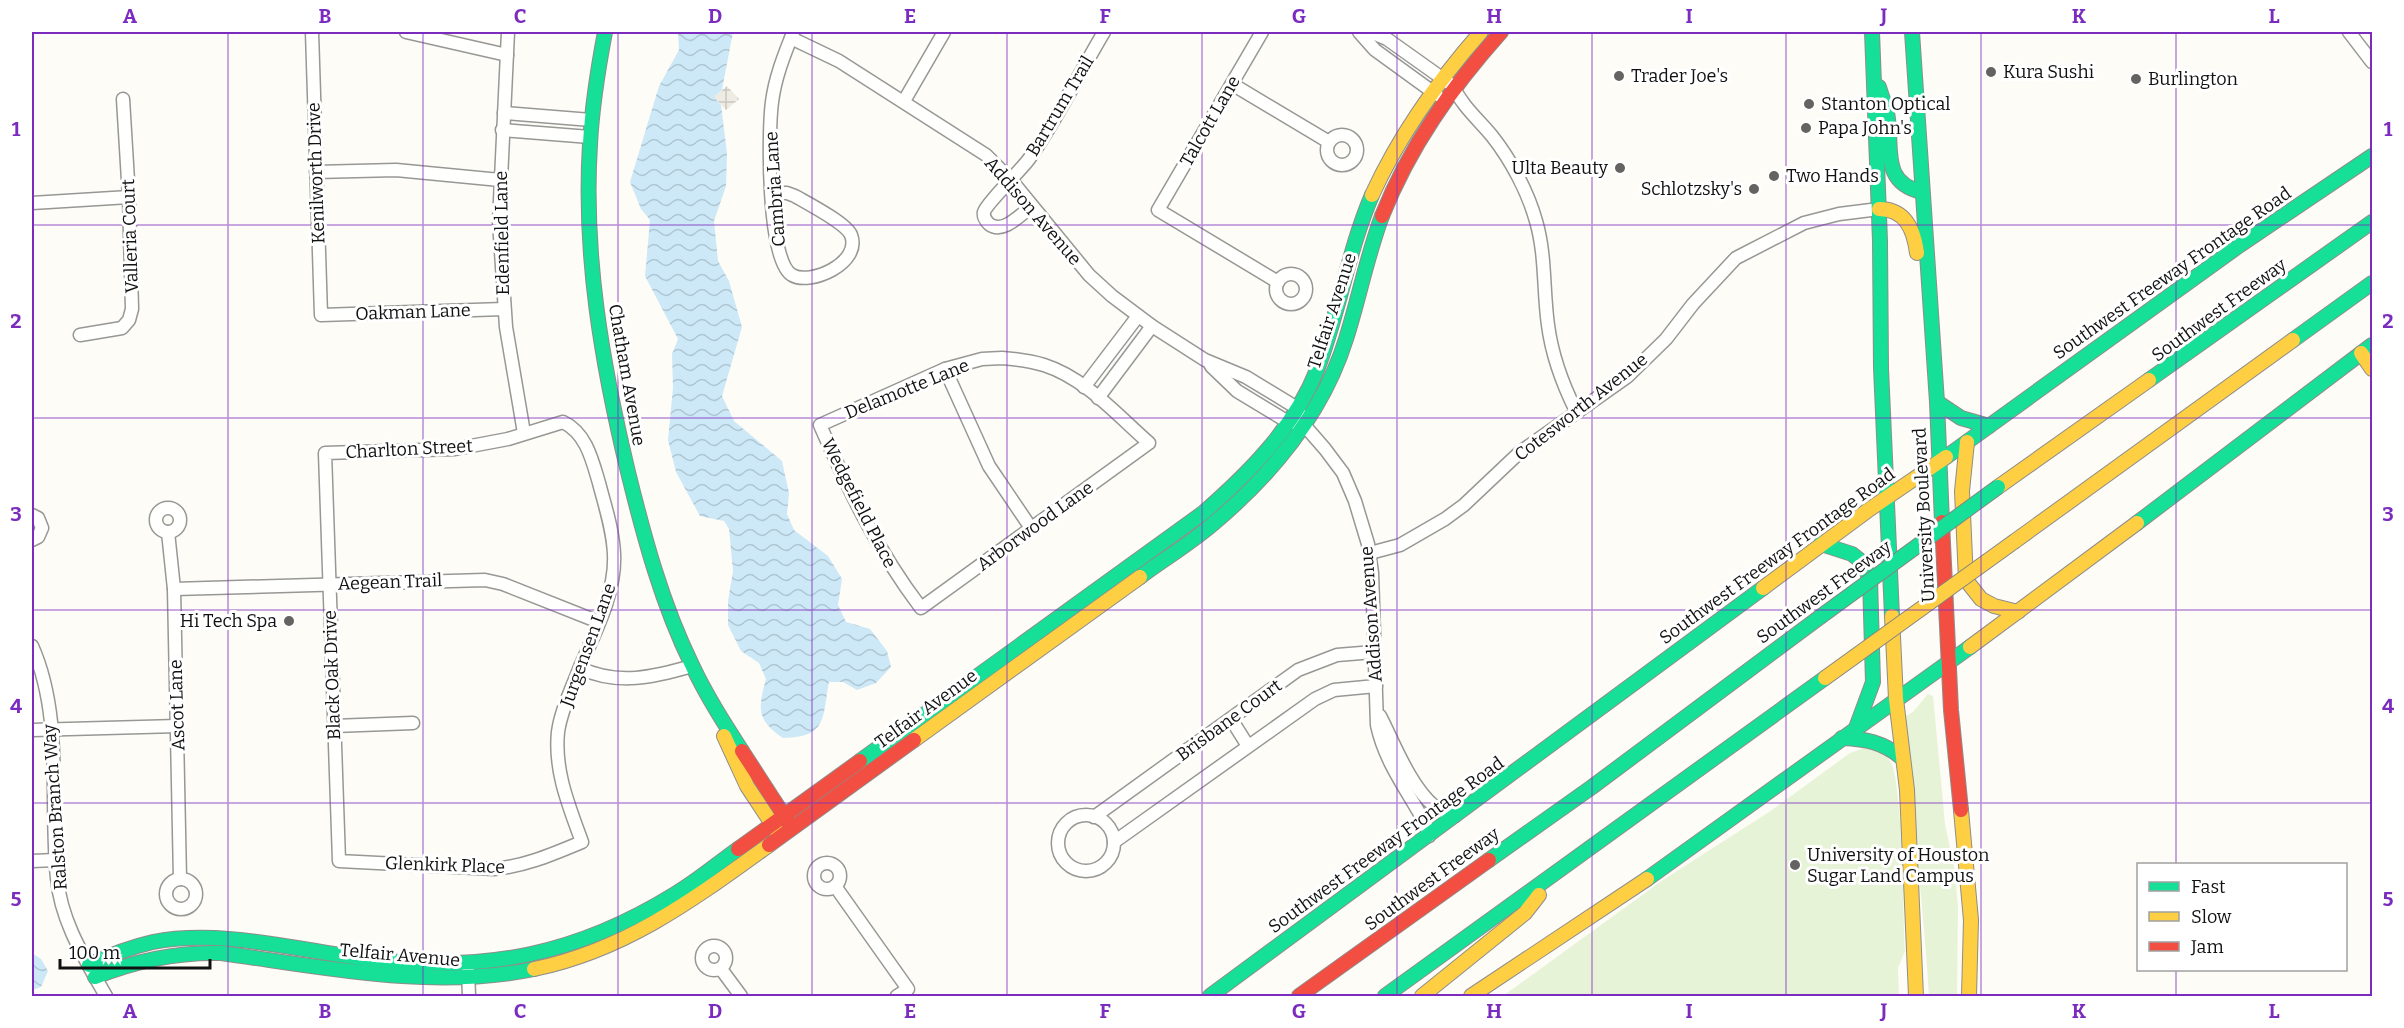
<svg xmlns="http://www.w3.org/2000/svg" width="2404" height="1028" viewBox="0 0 2404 1028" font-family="Bitter,serif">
<defs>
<pattern id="plaza-grid" width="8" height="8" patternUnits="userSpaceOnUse" patternTransform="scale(1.5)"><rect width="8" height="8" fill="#edebe2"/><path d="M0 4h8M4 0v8" fill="none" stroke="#cac8c1"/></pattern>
<pattern id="water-waves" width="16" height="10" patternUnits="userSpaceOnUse" patternTransform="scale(1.5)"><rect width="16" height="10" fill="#cde8f7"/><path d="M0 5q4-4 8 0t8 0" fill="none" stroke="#afc6d3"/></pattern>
</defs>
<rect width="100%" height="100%" fill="#fdfcf7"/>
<!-- grass -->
<g fill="#e7f3d7">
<path d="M1928,694L1933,696L1945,824L1955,872L1958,908L1957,996H1929C1923,903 1912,810 1904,717L1913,712Z"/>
<path d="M1867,747C1875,750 1885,753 1890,761C1903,779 1903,920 1905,951L1898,968L1899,996H1503L1663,880L1769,812L1850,753Z"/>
</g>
<!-- plaza -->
<path fill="url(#plaza-grid)" d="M727,86L739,99L726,110L714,97Z"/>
<!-- water -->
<g fill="url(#water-waves)">
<path d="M678,32H733L722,90L714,97L721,105L727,153L726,186L714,221L718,261L729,281L742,327L722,396L734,421L782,461L789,493L787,514L794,530L828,556L842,579L838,605L846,622L870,629L887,651L891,667L876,683L857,690L843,682H829C822,718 828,737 783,738C756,720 758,708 766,679L759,663L741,651L728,625V601L733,571L729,529L724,521L700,516L676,472L668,440L673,388L672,354L678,339L645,276L650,220L641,209L630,182L659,86L679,50Z"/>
<path d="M32,953L41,959L48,971L41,987L32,990Z"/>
</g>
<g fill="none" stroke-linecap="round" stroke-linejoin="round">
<!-- street casing -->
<g stroke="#979795" stroke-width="15">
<g id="street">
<path d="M312,32L321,315L504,309"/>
<path d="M406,32L507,55"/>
<path d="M508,32L499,221L506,327L524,433"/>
<path d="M1262,32L1158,210L1278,282"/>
<path d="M1359,32L1375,50L1437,95"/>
<path d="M1370,32L1387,39L1453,86C1462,106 1479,120 1492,136C1511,160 1528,192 1536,221C1546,255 1543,290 1548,325C1552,356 1562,383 1576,411"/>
<path d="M2349,32L2372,62"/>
<path d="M791,38L839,61L986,155L1012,181L1089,275L1112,296L1152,326L1205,360L1246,377L1297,408L1305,426L1325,449L1343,473L1355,501L1368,544L1372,573L1377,725C1385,763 1408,791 1426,825L1429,836"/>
<path d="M1232,84L1329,142"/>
<path d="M904,101L944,32"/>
<path d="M504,113L591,120"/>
<path d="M502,130L590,137"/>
<circle cx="1342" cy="150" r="15"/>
<path d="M316,172L396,170L500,180"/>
<path d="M771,193H787L795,196C807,203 846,223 851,235C862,263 810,286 792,275C767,261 768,131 772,102C775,78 784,55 793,33"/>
<path d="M32,203L129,197"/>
<path d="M1032,206C1021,214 1003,235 989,224C986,221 983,216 984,212C986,204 1021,170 1029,159C1057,119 1079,74 1104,32"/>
<circle cx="1291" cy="289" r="15"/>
<path d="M80,335L122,328L129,320L132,309L129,197L123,99"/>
<path d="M1002,358C1016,359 1031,361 1044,365C1085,378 1117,415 1149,443L921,608C877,550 849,491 820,425L945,369L982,359Z"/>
<path d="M1211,366L1237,391L1288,422L1295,423"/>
<path d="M945,369L989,466L1031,528"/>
<path d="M1084,387L1138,316"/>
<path d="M1098,398L1152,326"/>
<path d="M563,422C586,433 592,459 599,483C605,506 613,530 614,554C616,593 595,632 580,667C572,688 561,710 558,732C554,771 569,806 582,842C553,854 526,866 494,869L339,861L325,453L455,449L508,439Z"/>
<circle cx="168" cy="520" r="12"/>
<path d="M32,515L38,518L42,528L38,537L32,540"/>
<path d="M168,532L174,589L180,879"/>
<path d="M1370,553L1400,545L1445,519L1464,505L1519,453L1628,376L1666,339L1693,304L1736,258L1804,223L1839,214L1879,209"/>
<path d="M174,589L485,580L503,584L599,622"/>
<path d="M32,646C64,718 49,802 57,878C61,922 85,959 106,996"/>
<path d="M580,668C618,686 654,677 692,666"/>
<path d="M1380,716C1394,743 1410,786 1434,806C1440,810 1449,813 1455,816"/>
<path d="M1231,719L1248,746"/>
<path d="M334,726L413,723"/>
<path d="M32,730L178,726"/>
<circle cx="1086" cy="843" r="28"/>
<path d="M1094,817L1298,670L1337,655L1374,652"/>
<path d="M1114,842L1315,699L1334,690L1376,686"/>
<path d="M32,861L56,860"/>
<circle cx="827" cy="876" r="13"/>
<circle cx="181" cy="894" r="15"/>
<path d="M835,886L908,989L897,996"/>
<circle cx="714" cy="958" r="12"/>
<path d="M721,969L741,996"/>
<path d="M468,971L469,996"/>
</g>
</g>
<!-- fast casing -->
<g stroke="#8e8d8b" stroke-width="16">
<g id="fast">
<path d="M605,32C598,69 592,106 590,144C583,255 602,364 628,472C644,537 662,604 692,665C706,695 724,723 742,751"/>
<path d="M1872,32L1880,241L1881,368L1892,616"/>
<path d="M1912,32L1937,402L1942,522"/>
<path d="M1879,87C1882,98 1887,108 1888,119C1892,151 1882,183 1922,192"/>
<path d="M2293,340L2372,283"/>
<path d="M2149,380L2372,222"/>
<path d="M1937,402L1961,418L1989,426"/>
<path d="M1946,457L2240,245L2372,156"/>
<path d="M2137,523L2372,345"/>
<path d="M1821,544L1852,554L1862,562L1870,579L1873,682L1856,728"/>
<path d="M1140,577C1164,559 1191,543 1214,523C1272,474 1323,413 1346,339C1359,298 1367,256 1382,216"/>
<path d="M1842,738C1866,739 1883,742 1902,758"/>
<path d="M860,761L1203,513C1249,473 1294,428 1317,370C1339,313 1348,251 1372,195"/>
<path d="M1489,860L1592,787L1820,617"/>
<path d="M1647,879L1970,647"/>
<path d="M89,965C110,955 131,947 153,942C222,928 305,952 375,960C488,972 578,954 675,894C697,881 717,864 738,849"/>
<path d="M95,977C137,960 176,952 221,953C323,967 431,990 534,969"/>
<path d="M1210,996L1763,588"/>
<path d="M1385,996L1825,678"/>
</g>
</g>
<!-- slow casing -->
<g stroke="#8e8d8b" stroke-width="16">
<g id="slow">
<path d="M1372,195C1400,134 1437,82 1481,32"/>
<path d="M1879,209C1906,209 1914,230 1917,253"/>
<path d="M2361,353L2372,369"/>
<path d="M1967,442L1962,491L1966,580L1981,599L1994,606L2018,612"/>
<path d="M1998,487L2149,380"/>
<path d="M2015,541L2293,340"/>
<path d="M1763,588L1867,511L1946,457"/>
<path d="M1892,616L1896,699L1907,790L1916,996"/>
<path d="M1970,647L2137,523"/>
<path d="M724,736L747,786L778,833"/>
<path d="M914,740L1140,577"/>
<path d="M1961,810L1971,920L1969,996"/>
<path d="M534,969C626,950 694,899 769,845"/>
<path d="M1422,996L1525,913L1539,895"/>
<path d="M1471,996L1647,879"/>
</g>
</g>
<!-- jam casing -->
<g stroke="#8e8d8b" stroke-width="16">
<g id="jam">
<path d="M1382,216C1410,146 1451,88 1501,32"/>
<path d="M1942,522L1951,710L1961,810"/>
<path d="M742,751L790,825"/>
<path d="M769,845L914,740"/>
<path d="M738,849L860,761"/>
<path d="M1299,996L1489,860"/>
</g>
</g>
<!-- street -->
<use href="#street" stroke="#fffffe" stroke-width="12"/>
<!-- fast -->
<use href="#fast" stroke="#16e098" stroke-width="14"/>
<!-- slow -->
<use href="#slow" stroke="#ffcf43" stroke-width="14"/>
<!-- jam -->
<use href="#jam" stroke="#f24e42" stroke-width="14"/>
<!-- fast-bridge casing -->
<g stroke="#858482" stroke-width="16" stroke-linecap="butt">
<path id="fast-bridge" d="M1820,617L1998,487"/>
</g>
<!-- slow-bridge casing -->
<g stroke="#858482" stroke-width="16" stroke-linecap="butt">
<path id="slow-bridge" d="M1825,678L2015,541"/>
</g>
<!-- fast-bridge -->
<use href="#fast-bridge" stroke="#16e098" stroke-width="14"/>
<!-- slow-bridge -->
<use href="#slow-bridge" stroke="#ffcf43" stroke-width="14"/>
</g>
<!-- grid -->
<path fill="none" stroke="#7b2cbf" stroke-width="1.5" stroke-opacity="0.55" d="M228,32V996M423,32V996M618,32V996M812,32V996M1007,32V996M1202,32V996M1397,32V996M1592,32V996M1786,32V996M1981,32V996M2176,32V864M32,225H2372M32,418H2372M32,610H2372M32,803H2372M2176,970V996"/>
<!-- markers -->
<g fill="#646362" stroke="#fff" stroke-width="2">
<circle cx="1991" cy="72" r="6"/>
<circle cx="1619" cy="76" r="6"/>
<circle cx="2136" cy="79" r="6"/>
<circle cx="1809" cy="104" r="6"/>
<circle cx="1806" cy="128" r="6"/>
<circle cx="1620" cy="168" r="6"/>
<circle cx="1774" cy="176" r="6"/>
<circle cx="1754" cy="189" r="6"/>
<circle cx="289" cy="621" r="6"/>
<circle cx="1795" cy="865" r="6"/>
</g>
<g text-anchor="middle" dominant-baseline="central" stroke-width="6" stroke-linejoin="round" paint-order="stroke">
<!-- poi labels -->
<g font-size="18" fill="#111" stroke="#fff" text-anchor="start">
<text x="2003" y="72">Kura Sushi</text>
<text x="1631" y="76">Trader Joe's</text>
<text x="2148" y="79">Burlington</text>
<text x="1821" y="104">Stanton Optical</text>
<text x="1818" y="128">Papa John's</text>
<text x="1608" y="168" text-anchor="end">Ulta Beauty</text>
<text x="1786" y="176">Two Hands</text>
<text x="1742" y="189" text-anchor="end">Schlotzsky's</text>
<text x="277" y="621" text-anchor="end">Hi Tech Spa</text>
<text x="1807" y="855">University of Houston<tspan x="1807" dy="21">Sugar Land Campus</tspan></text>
</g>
<!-- street labels -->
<g font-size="18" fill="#111" stroke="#fff">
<text transform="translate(1060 106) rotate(-59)">Bartrum Trail</text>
<text transform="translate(1210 121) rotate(-60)">Talcott Lane</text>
<text transform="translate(316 173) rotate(-92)">Kenilworth Drive</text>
<text transform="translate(775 189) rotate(-94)">Cambria Lane</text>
<text transform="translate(1033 211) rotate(49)">Addison Avenue</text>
<text transform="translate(502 233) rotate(-91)">Edenfield Lane</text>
<text transform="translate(130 236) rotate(-92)">Valleria Court</text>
<text transform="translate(2172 273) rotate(-35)">Southwest Freeway Frontage Road</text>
<text transform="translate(2219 310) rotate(-36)">Southwest Freeway</text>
<text transform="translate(1332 311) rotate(-72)">Telfair Avenue</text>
<text transform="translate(413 312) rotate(-2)">Oakman Lane</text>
<text transform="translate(627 375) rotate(80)">Chatham Avenue</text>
<text transform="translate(907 389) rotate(-22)">Delamotte Lane</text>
<text transform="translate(1581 407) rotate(-38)">Cotesworth Avenue</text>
<text transform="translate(409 449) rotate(-3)">Charlton Street</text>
<text transform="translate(859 503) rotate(63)">Wedgefield Place</text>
<text transform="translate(1924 515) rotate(-93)">University Boulevard</text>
<text transform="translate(1035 526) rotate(-36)">Arborwood Lane</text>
<text transform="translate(1777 556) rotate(-36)">Southwest Freeway Frontage Road</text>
<text transform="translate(390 582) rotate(-2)">Aegean Trail</text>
<text transform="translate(1824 592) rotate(-36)">Southwest Freeway</text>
<text transform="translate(1371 614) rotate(-94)">Addison Avenue</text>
<text transform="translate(588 645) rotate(-70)">Jurgensen Lane</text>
<text transform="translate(332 675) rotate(-92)">Black Oak Drive</text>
<text transform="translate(177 705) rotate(-92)">Ascot Lane</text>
<text transform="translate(926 709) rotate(-36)">Telfair Avenue</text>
<text transform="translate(1229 720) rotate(-36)">Brisbane Court</text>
<text transform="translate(55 807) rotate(-94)">Ralston Branch Way</text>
<text transform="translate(1386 845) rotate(-36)">Southwest Freeway Frontage Road</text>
<text transform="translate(445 865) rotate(2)">Glenkirk Place</text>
<text transform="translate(1432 879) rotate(-36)">Southwest Freeway</text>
<text transform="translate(400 955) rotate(5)">Telfair Avenue</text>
</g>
</g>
<!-- border -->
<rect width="2404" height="1028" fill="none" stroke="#ffffff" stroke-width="66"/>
<!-- legend -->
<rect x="2137" y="863" width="210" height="108" fill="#ffffff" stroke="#a0a0a0" stroke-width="1.5"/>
<rect x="2149" y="882" width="30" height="9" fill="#16e098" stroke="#a0a0a0" stroke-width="1.5"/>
<text x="2191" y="893" font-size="18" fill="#111111">Fast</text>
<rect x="2149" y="912" width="30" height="9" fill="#ffcf43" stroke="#a0a0a0" stroke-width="1.5"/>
<text x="2191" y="923" font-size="18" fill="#111111">Slow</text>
<rect x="2149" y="942" width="30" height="9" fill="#f24e42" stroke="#a0a0a0" stroke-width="1.5"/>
<text x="2191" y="953" font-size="18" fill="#111111">Jam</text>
<!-- scale -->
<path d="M60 959v9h150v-9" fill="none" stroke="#111111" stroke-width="3"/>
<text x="69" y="959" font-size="18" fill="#111111" stroke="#ffffff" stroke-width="4.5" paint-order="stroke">100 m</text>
<rect x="33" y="33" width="2338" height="962" fill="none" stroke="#7b2cbf" stroke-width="2"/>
<g font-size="20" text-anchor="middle" font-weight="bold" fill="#7b2cbf">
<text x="130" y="23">A</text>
<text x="325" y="23">B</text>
<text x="520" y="23">C</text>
<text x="715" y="23">D</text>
<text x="910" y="23">E</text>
<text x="1105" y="23">F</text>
<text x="1299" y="23">G</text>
<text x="1494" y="23">H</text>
<text x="1689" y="23">I</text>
<text x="1884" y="23">J</text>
<text x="2079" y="23">K</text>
<text x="2274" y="23">L</text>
<text x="16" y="136">1</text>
<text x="2388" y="136">1</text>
<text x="16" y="328">2</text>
<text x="2388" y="328">2</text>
<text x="16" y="521">3</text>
<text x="2388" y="521">3</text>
<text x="16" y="713">4</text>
<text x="2388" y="713">4</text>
<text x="16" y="906">5</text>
<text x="2388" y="906">5</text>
<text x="130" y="1018">A</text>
<text x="325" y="1018">B</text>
<text x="520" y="1018">C</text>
<text x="715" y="1018">D</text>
<text x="910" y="1018">E</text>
<text x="1105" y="1018">F</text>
<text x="1299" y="1018">G</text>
<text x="1494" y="1018">H</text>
<text x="1689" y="1018">I</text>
<text x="1884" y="1018">J</text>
<text x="2079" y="1018">K</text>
<text x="2274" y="1018">L</text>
</g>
</svg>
